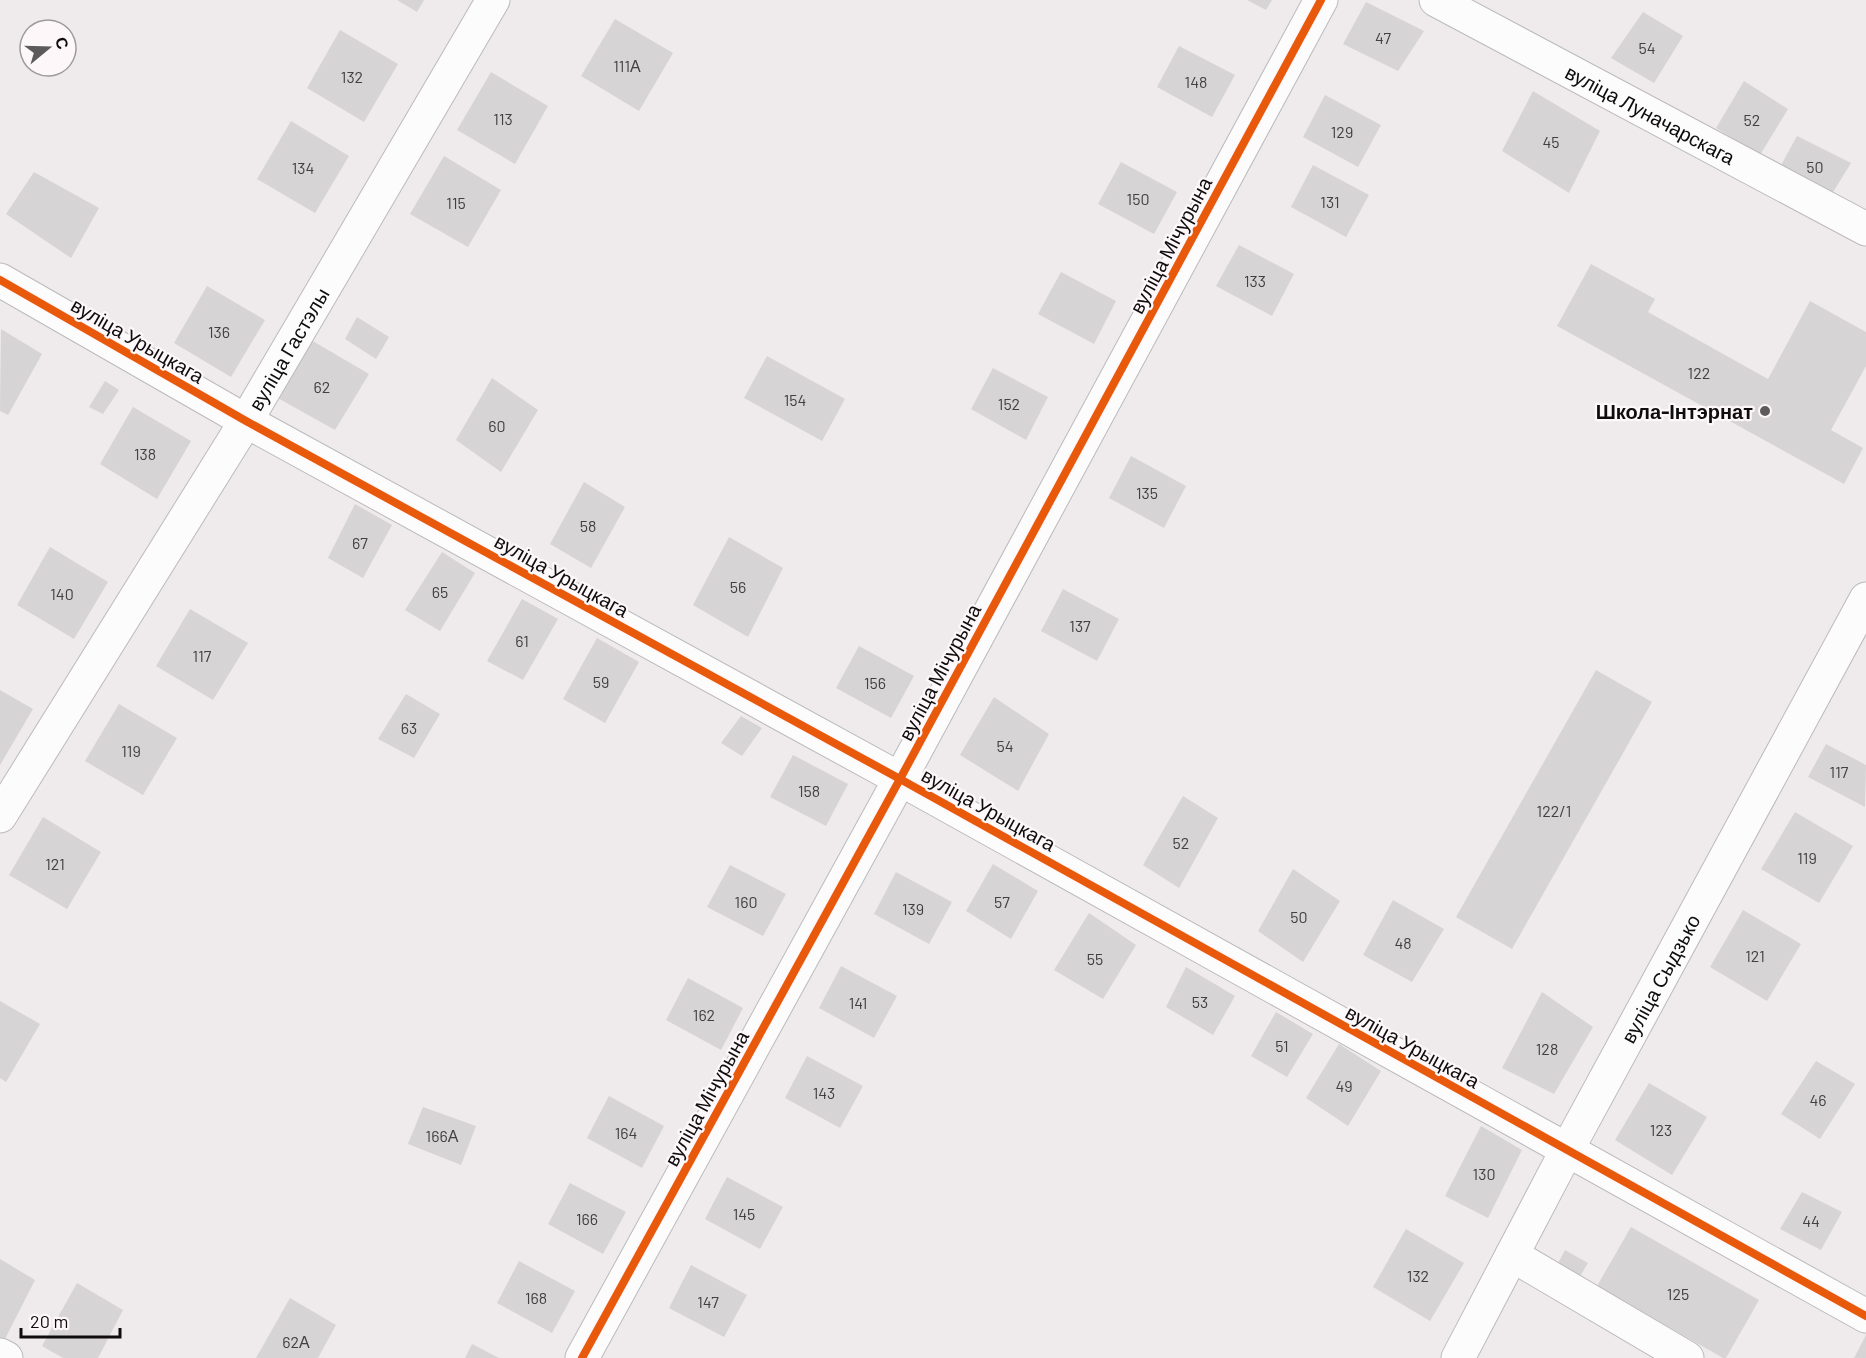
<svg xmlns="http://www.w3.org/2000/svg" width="1866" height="1358" viewBox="0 0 1866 1358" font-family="Barlow,sans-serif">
<rect width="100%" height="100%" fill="#efebed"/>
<!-- building -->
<g fill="#d6d4d4">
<path d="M397,0H424L417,12Z"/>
<path d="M1247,0H1272L1266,10Z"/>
<path d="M1366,2L1424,31L1398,71L1343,44Z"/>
<path d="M1643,12L1683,36L1654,83L1611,58Z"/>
<path d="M615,19L673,53L639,111L581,76Z"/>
<path d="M340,30L398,64L364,122L307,88Z"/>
<path d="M1179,46L1235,75L1212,117L1157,87Z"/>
<path d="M491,72L548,106L515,164L457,130Z"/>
<path d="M1744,81L1788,109L1760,155L1716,128Z"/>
<path d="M1533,91L1600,131L1569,193L1502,151Z"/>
<path d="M1325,95L1381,125L1358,167L1303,137Z"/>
<path d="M291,121L349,156L315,213L257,179Z"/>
<path d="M1797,136L1851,163L1830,197L1779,169Z"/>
<path d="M444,156L501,190L468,247L410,214Z"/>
<path d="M1121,162L1177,192L1154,234L1098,204Z"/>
<path d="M1313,165L1369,195L1346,237L1291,207Z"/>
<path d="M34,172L99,208L71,258L6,214Z"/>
<path d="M1239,245L1294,274L1272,316L1216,286Z"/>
<path d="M1591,264L1655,299L1648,312L1768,379L1810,301L1866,332V366L1831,430L1863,448L1844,484L1557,326Z"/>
<path d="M1061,272L1116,301L1094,344L1038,314Z"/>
<path d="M207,286L265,320L231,377L174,343Z"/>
<path d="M357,317L389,337L376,359L345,339Z"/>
<path d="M1,329L42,354L8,415L0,411Z"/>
<path d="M311,340L369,374L335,430L276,397Z"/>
<path d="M767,356L845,399L822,441L744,398Z"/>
<path d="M993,368L1048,397L1026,440L971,409Z"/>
<path d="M492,378L538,410L501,472L456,440Z"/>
<path d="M105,381L119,390L103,414L89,407Z"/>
<path d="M133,407L191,441L157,499L100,464Z"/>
<path d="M1131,456L1186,486L1164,528L1109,498Z"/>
<path d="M584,482L625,507L591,568L550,544Z"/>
<path d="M355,504L392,525L363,578L328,558Z"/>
<path d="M729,537L783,568L748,637L693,605Z"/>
<path d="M50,547L108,582L74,639L17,605Z"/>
<path d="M442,552L475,573L440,631L405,610Z"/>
<path d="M1063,589L1119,619L1097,661L1041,631Z"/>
<path d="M522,599L558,619L523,680L487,661Z"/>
<path d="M190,609L248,643L213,700L156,666Z"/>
<path d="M597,638L639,662L605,723L563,699Z"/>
<path d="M859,646L914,676L891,718L836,688Z"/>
<path d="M1596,670L1652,702L1512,949L1456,917Z"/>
<path d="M0,690L33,709L0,765Z"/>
<path d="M406,694L440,714L414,758L378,739Z"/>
<path d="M994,697L1049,734L1018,791L960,755Z"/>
<path d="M119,704L177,738L143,795L85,761Z"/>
<path d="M741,716L762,728L742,756L721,743Z"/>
<path d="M1826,744L1866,765L1865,807L1808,777Z"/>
<path d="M793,755L848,784L826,826L770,797Z"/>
<path d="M1183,796L1218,818L1179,888L1143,865Z"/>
<path d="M1795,812L1853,846L1819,903L1761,869Z"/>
<path d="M43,817L101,852L67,909L9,875Z"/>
<path d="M993,864L1038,891L1011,939L966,911Z"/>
<path d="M730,865L786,894L763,936L707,907Z"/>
<path d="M1293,869L1340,901L1303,962L1258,931Z"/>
<path d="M896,872L952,902L929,944L874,914Z"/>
<path d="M1393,900L1444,929L1412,982L1363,955Z"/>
<path d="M1743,910L1801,944L1767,1001L1710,967Z"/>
<path d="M1089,913L1136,945L1103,999L1054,970Z"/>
<path d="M841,966L897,996L874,1038L819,1008Z"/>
<path d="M1186,967L1235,996L1213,1035L1166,1007Z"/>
<path d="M688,978L743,1008L721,1050L666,1020Z"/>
<path d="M1542,992L1593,1027L1554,1094L1502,1068Z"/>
<path d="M0,1001L40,1024L6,1082L0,1078Z"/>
<path d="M1276,1012L1313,1034L1287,1077L1251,1056Z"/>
<path d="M1339,1044L1381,1071L1348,1126L1306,1098Z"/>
<path d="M807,1056L863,1086L840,1128L785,1098Z"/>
<path d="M1816,1061L1855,1084L1820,1139L1781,1114Z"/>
<path d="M1649,1083L1707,1117L1672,1175L1615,1140Z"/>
<path d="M609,1096L664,1126L642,1168L587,1138Z"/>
<path d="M423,1107L476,1126L461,1165L408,1144Z"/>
<path d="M1481,1126L1522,1150L1488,1218L1445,1196Z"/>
<path d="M727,1177L783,1207L760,1249L705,1219Z"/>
<path d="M570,1183L626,1212L603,1254L548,1224Z"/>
<path d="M1802,1192L1842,1212L1821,1250L1780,1229Z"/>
<path d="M1631,1227L1759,1300L1726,1358H1723L1597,1286Z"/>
<path d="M1406,1229L1464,1263L1430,1321L1373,1287Z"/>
<path d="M1565,1250L1588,1263L1576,1283L1554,1271Z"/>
<path d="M0,1259L35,1280L3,1343L0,1341Z"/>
<path d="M519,1261L575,1291L552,1333L497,1303Z"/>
<path d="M691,1265L747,1295L724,1337L669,1308Z"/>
<path d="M77,1283L123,1310L98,1358H63L42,1346Z"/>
<path d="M290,1298L336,1325L318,1358H256Z"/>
<path d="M1866,1335V1358H1854Z"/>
<path d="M472,1344L499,1358H465Z"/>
</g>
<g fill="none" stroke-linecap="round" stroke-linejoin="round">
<!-- minor casing -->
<g stroke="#bcbaba" stroke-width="35">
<g id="minor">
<path id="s1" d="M1436,0L1866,229"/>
<path d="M0,280L246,421L900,779L1866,1316"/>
<path id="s2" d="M0,816L246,421L493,0"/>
<path d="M1512,1255L1687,1358"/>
<path d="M0,1355L6,1358"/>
<path d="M582,1358L900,779L1321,0"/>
<path id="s3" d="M1458,1358L1567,1150L1866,599"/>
</g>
</g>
<!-- minor -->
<use href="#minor" stroke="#fdfcfc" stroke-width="33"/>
<!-- cycleway casing -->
<g stroke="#fef7f9" stroke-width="11">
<g id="cycleway">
<path d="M0,280L246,421L900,779L1866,1316"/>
<path d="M582,1358L900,779L1321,0"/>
</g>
</g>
<!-- cycleway -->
<use href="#cycleway" stroke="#e8590c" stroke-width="8"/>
</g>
<!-- markers -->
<circle fill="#5d5a5b" stroke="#fef7f9" stroke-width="2" cx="1765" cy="411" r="6"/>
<g text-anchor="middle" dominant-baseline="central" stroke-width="4.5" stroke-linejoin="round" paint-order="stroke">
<!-- number labels -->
<g font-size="16" fill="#424040">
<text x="1383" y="37">47</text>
<text x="1647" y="47">54</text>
<text x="627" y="65">111А</text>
<text x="352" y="76">132</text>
<text x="1196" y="81">148</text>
<text x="503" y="118">113</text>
<text x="1752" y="119">52</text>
<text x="1342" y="131">129</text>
<text x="1551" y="141">45</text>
<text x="1815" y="166">50</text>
<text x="303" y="167">134</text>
<text x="1138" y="198">150</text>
<text x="1330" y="201">131</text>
<text x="456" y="202">115</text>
<text x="1255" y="280">133</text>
<text x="219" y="331">136</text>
<text x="1699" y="372">122</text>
<text x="322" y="386">62</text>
<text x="795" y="399">154</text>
<text x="1009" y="403">152</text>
<text x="497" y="425">60</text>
<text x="145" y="453">138</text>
<text x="1147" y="492">135</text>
<text x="588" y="525">58</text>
<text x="360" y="542">67</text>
<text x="738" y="586">56</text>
<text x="440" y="591">65</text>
<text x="62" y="593">140</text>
<text x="1080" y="625">137</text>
<text x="522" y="640">61</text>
<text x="202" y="655">117</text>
<text x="601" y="681">59</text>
<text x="875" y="682">156</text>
<text x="409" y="727">63</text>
<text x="1005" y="745">54</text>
<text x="131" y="750">119</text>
<text x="1839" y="771">117</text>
<text x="809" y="790">158</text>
<text x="1554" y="810">122/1</text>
<text x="1181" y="842">52</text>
<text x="1807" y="857">119</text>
<text x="55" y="863">121</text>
<text x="746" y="901">160</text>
<text x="1002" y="901">57</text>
<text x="913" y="908">139</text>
<text x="1299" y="916">50</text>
<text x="1403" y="942">48</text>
<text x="1755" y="955">121</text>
<text x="1095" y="958">55</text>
<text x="1200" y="1001">53</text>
<text x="858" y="1002">141</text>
<text x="704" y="1014">162</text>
<text x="1282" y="1045">51</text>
<text x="1547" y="1048">128</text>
<text x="1344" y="1085">49</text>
<text x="824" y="1092">143</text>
<text x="1818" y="1099">46</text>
<text x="1661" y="1129">123</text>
<text x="626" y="1132">164</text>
<text x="442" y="1135">166А</text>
<text x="1484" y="1173">130</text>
<text x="744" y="1213">145</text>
<text x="587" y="1218">166</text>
<text x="1811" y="1220">44</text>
<text x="1418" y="1275">132</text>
<text x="1678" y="1293">125</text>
<text x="536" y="1297">168</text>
<text x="708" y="1301">147</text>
<text x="296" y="1341">62А</text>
</g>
<!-- street labels -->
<g font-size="20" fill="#0e0c0c" stroke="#fef7f9">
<text stroke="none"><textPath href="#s1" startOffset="243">вуліца Луначарскага</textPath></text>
<text transform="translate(1170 245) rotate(-62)">вуліца Мічурына</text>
<text transform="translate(138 340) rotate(30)">вуліца Урыцкага</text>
<text stroke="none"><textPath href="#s2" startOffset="549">вуліца Гастэлы</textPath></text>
<text transform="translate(562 575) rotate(29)">вуліца Урыцкага</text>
<text transform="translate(939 672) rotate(-62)">вуліца Мічурына</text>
<text transform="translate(989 809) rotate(29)">вуліца Урыцкага</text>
<text stroke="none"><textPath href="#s3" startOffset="430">вуліца Сыдзько</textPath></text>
<text transform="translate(1413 1046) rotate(29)">вуліца Урыцкага</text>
<text transform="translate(706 1098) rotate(-61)">вуліца Мічурына</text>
</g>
<!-- poi labels -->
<g font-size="20" font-weight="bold" fill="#0e0c0c" stroke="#fef7f9" text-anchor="end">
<text x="1753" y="411">Школа-Інтэрнат</text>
</g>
</g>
<!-- north arrow -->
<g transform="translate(48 48) rotate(71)"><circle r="28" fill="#fef7f9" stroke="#9e999a" stroke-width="1.5"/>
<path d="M0-4.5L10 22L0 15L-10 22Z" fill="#5d5a5b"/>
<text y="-9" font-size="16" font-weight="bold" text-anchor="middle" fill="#0e0c0c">С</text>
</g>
<!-- scale -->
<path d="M21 1328v9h99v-9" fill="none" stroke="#0e0c0c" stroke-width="3"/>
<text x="30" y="1328" font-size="18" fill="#0e0c0c" stroke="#fef7f9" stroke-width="4.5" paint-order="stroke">20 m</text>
</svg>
